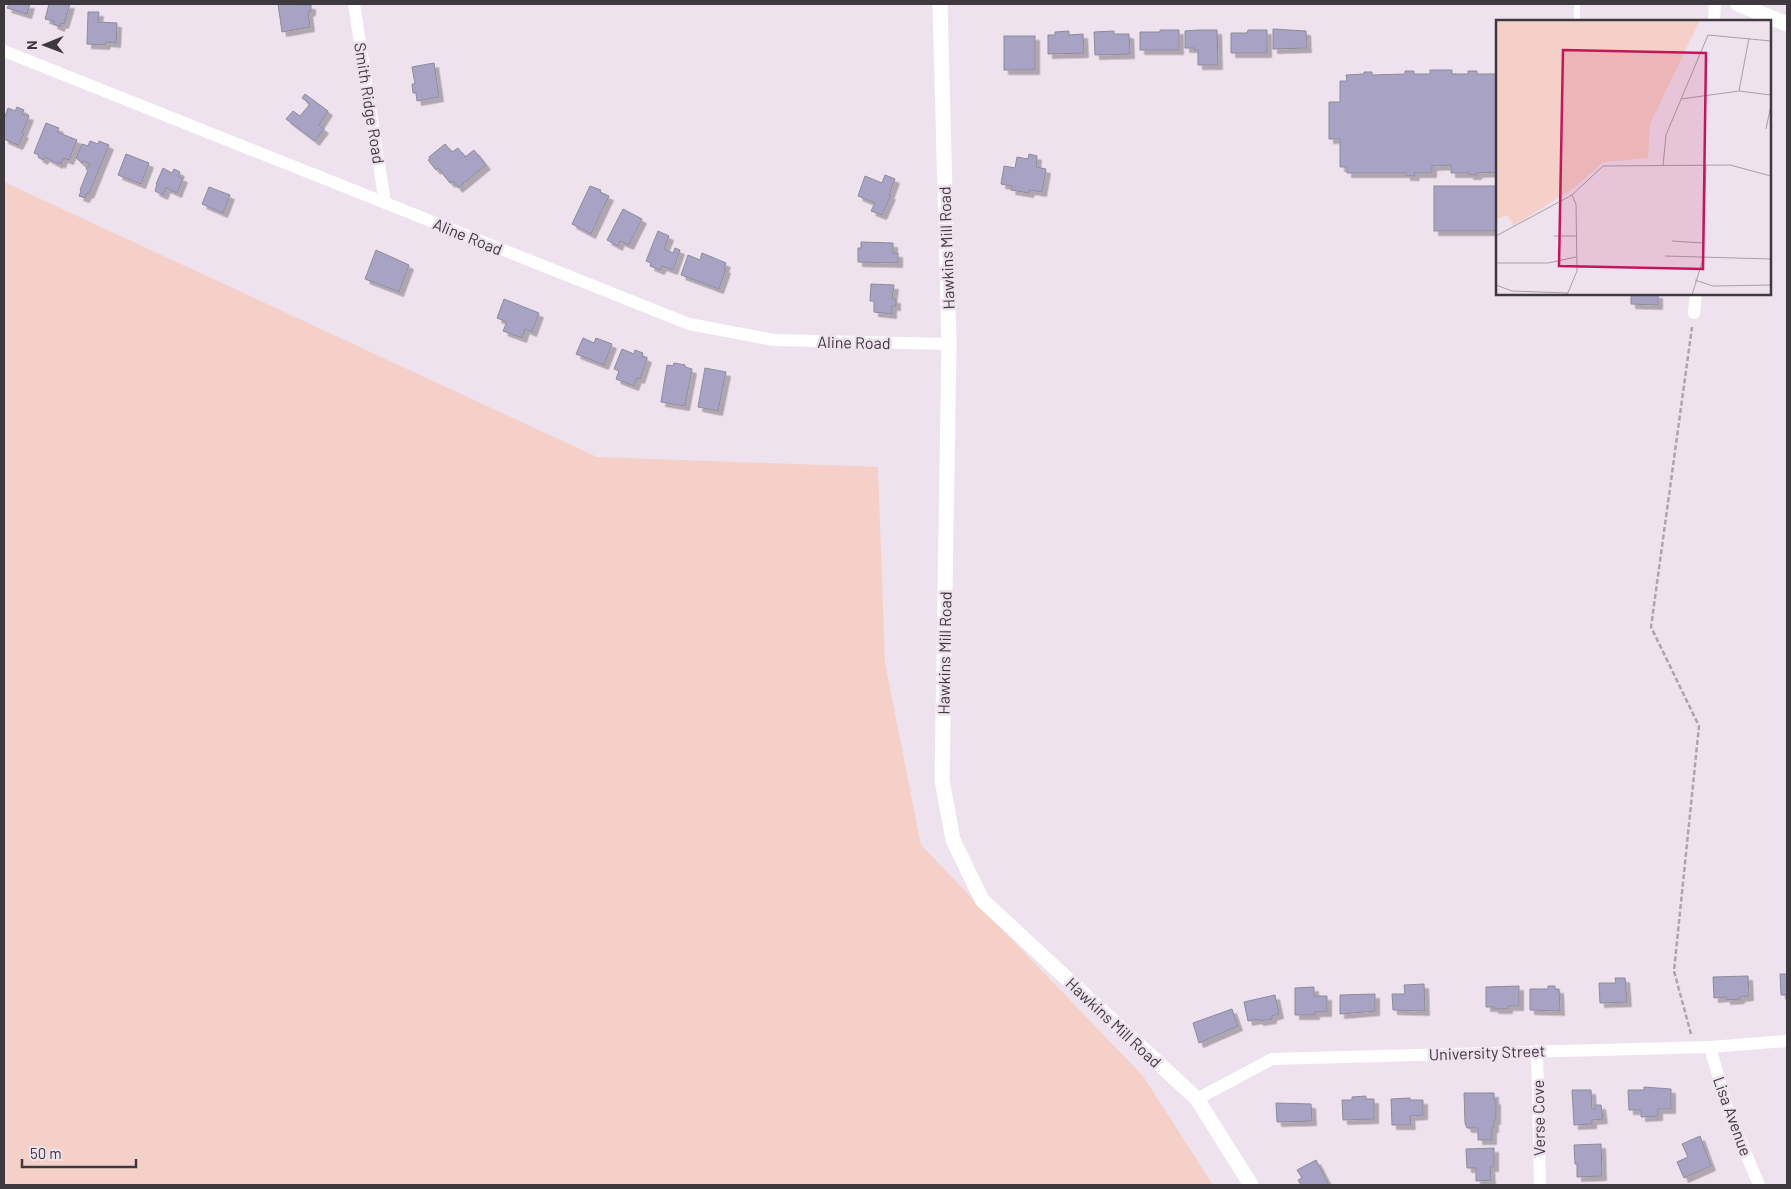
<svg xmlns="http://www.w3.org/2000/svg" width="1791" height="1189" viewBox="0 0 1791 1189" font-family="Barlow,sans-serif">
<defs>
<filter id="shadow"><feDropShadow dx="4.5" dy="4.5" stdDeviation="0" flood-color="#0004"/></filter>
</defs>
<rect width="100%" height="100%" fill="#eee2ee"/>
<!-- green -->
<path fill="#f4d0c8" d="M4,182L597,457L878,467L885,663L921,845L1143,1076L1213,1185H4Z"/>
<!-- building -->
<g fill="#a8a3c5" stroke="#8d8b99" filter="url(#shadow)">
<path d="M9,4H30L27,14L7,8Z"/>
<path d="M49,4H70L64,24L61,23L60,27L53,24L54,21L45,19Z"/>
<path d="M278,4L311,5V11L308,12L310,27L282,32Z"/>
<path d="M88,12H99L98,22L117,23L116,43L106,42L105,45L87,44Z"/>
<path d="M1273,29L1306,31L1307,48L1273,49Z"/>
<path d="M1160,30H1179V50H1140V32H1160Z"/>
<path d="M1198,30H1217L1218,65H1198V50H1194V48H1185V31Z"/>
<path d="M1248,30H1267V53H1231V33H1247Z"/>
<path d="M1069,31V35L1083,34L1084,53L1048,54V35H1055V32Z"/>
<path d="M1114,31V34H1129L1130,54L1095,55L1094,32Z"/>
<rect x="1004" y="36" width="31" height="34"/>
<path d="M434,63L439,97L417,101L416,93H413L412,84H415L412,67Z"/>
<path d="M1430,70H1452V74H1468V71H1477V74H1497V172L1477,173V175H1469V173H1451V165L1432,166V173H1414L1415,176H1406V173H1347V167H1340V139H1329V102H1340V81H1347L1346,75L1364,74V72H1372V75L1405,74V71H1414V74H1430Z"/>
<path d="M305,94L328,111L319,125L324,129L315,141L286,119L293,111L300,116L310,104L302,98Z"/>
<path d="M17,107L24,110L22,114L29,116L22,133L24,134L18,145L4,139V119L8,108L15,111Z"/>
<path d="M46,123L59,128L57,132L77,140L69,160L63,158L61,164L59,162L58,164L45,157L43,160L38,157L39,155L34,153Z"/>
<path d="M90,141L98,144L99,141L109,145L89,194L87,193L85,198L79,196L81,191L80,190L88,170L86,169L87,166L89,167L90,164L83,161L82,163L76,158L82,144L88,146Z"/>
<path d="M445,144L452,152L458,148L465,157L474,150L486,165L458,188L453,181L450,183L438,168L436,170L428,160L430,159L429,157Z"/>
<path d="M126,154L149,163L141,184L118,175Z"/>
<path d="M1029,154L1037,156L1036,167L1046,169L1042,192L1030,190L1029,193L1011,190L1012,186L1001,184L1004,166L1015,168L1017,157L1028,159Z"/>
<path d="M163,168L172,173L174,169L180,172L178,176L183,178L177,193L166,188L163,195L155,191L157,184H156Z"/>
<path d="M885,175L895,179L889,195H891L882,215L871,211L875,203L858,196L865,176L882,183Z"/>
<path d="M590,186L601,190L600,192L609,196L591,234L572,224Z"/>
<rect x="1434" y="186" width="63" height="45"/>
<path d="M209,187L230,195L223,213L202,204Z"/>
<path d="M623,209L642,219L629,245L620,241L618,246L607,240Z"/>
<path d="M658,231L669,236L664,249L673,253L675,248L680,250L673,270L662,266L660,270L650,266L651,263L646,261Z"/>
<path d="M861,242L893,243V253H898V263L858,262V248H861Z"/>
<path d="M376,250L409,265L399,292L365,279Z"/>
<path d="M702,253L726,263L724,268L726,269L719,289L681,275L688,255L700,260Z"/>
<path d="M871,284L894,285L892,299H896V306H892V314L874,312V301H870Z"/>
<path d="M1631,294H1658V305L1631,304Z"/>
<path d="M504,299L539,313L532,332L525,329L522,338L503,331L507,322L497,318Z"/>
<path d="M583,338L594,343L596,338L612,344L604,365L576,354Z"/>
<path d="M622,349L634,354L635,350L643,353L642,356L647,358L640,379L637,378L634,386L616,379L619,371L614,369Z"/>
<path d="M674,363L685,365V367L692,369L685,406L661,402L667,365L673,366Z"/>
<path d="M705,368L726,372L718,411L698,407Z"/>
<path d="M1780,974H1787V995H1781Z"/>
<path d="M1748,976L1749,996L1740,997V999L1726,1000V997L1714,998L1713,977Z"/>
<path d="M1615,978H1625L1627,1002L1600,1003L1599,983H1616Z"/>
<path d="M1424,984L1425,1011L1393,1010L1392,994H1405L1404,985Z"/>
<path d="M1519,986V1006H1508V1009H1494V1007H1486V987Z"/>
<path d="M1548,986H1555V989H1559L1560,1011L1530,1010V989H1548Z"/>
<path d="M1314,987V996H1327V1012H1315V1015H1295V988Z"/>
<path d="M1375,994V1011L1340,1014V995Z"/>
<path d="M1275,995L1279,1014L1272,1016V1019L1259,1021L1258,1019L1248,1021L1244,1002Z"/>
<path d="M1232,1009L1238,1026L1199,1043L1193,1023Z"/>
<path d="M1644,1087L1671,1089V1109H1658V1116L1641,1117V1110H1629L1628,1090H1644Z"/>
<path d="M1572,1090H1591L1592,1109H1595V1105H1601L1603,1119L1592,1120V1124L1574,1125Z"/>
<path d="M1464,1093H1494V1100H1496V1120H1494V1128H1492V1140H1478V1128H1467L1465,1123Z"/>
<path d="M1366,1096V1099H1374V1119L1343,1120L1342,1100H1352V1097Z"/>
<path d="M1410,1098V1100H1423V1115L1410,1116L1411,1125H1392L1391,1099Z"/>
<path d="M1276,1103L1311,1104L1312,1121L1277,1122Z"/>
<path d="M1700,1136L1711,1166L1684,1178L1677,1162L1688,1157L1682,1144Z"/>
<path d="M1601,1144L1602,1176L1577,1177V1164H1575L1574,1145Z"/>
<path d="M1494,1148V1167H1490L1491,1180L1476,1181V1168H1467L1466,1149Z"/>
<path d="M1316,1160L1329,1185H1301L1298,1180L1302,1178L1297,1170Z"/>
</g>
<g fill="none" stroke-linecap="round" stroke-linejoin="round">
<!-- path -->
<path stroke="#ada4ad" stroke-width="2.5" stroke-dasharray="5 2.5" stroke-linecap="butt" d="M1691,1034L1674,971L1699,726L1651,627L1692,327"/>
<!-- service -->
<path stroke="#fff" stroke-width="6" d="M1577,21V4"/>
<!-- minor -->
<g stroke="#fff" stroke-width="12">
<path d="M354,4L385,203"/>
<path d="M1714,21L1715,4"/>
<path d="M4,51L689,324L774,340L949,344"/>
<path d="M1694,313L1696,294"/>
<path d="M1710,1047L1728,1111L1759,1185"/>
<path d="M1537,1051L1540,1185"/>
<path d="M1197,1099L1272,1059L1710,1047L1787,1041"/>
</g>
<!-- tertiary -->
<g stroke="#fff" stroke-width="15">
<path d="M940,4L949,344L942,780L953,840L982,900L1197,1099L1251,1185"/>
<path d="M1738,4L1787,24"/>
</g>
</g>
<g text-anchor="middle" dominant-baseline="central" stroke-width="5" stroke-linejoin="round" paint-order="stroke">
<!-- street labels -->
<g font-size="16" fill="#3e393e" stroke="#eee2ee">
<text transform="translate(370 103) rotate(81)">Smith Ridge Road</text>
<text transform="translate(468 236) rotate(22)">Aline Road</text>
<text transform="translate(946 248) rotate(-92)">Hawkins Mill Road</text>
<text transform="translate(854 342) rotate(1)">Aline Road</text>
<text transform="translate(944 653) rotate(-89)">Hawkins Mill Road</text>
<text transform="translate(1114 1022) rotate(43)">Hawkins Mill Road</text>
<text transform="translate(1487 1052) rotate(-2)">University Street</text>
<text transform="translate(1733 1116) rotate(70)">Lisa Avenue</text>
<text transform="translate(1538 1118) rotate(-91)">Verse Cove</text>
</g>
</g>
<!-- overview -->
<g transform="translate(1496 20)">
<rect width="275" height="275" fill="#eee2ee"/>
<path d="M0,0H204L154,104L152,138L107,142L78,168L17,206L12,195L0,199Z" fill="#f4d0c8"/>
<path fill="none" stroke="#a89ea8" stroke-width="1" d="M243,71L253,18M185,79L243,71L275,75M270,109L275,85M167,146L170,115L212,15L275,21M0,216L76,175L107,146L234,145L275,156M58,216H81M176,221L207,223M169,236L275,239M0,243H52L80,237M199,260L217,266L275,265M0,265L16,271L72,273M71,275L81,251L80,184L76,175M196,275L207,239L210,146"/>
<path fill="#c2185b" fill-opacity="0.15" stroke="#c2185b" stroke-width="2.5" d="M67,30L210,33L207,249L63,246Z"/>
<rect width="275" height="275" fill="none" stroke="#3e393e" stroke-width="2.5"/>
</g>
<!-- border -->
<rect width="1791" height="1189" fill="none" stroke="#3e393e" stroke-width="10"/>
<!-- north arrow -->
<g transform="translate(45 45) rotate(269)" stroke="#eee2ee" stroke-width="4" paint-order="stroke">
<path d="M0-4L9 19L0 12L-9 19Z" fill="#3e393e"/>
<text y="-8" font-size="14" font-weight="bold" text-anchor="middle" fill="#3e393e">N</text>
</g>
<!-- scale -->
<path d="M22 1159v8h114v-8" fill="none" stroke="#3e393e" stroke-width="2.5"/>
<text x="30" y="1159" font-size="15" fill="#3e393e" stroke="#eee2ee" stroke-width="4" paint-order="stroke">50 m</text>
</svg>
